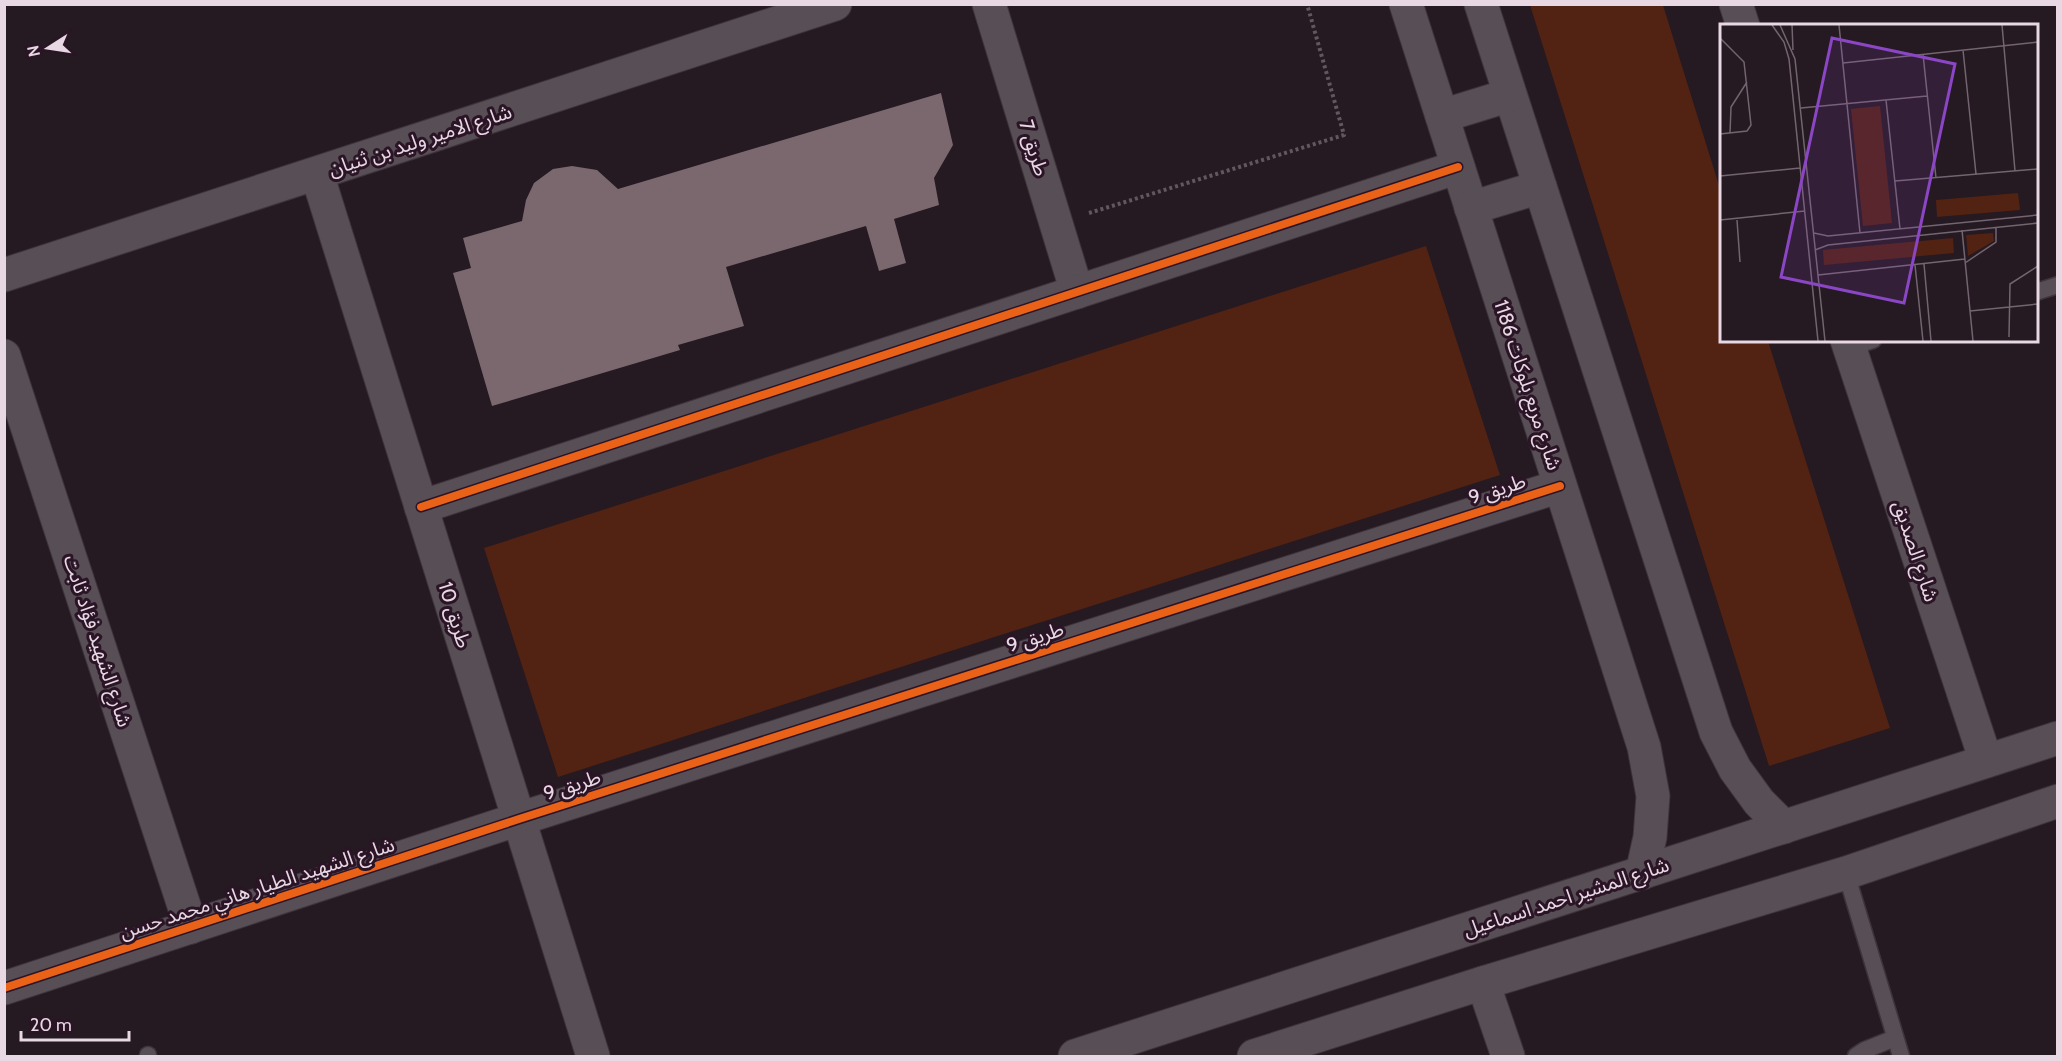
<svg xmlns="http://www.w3.org/2000/svg" width="2062" height="1061" viewBox="0 0 2062 1061" font-family="Cabin,'Noto Sans Arabic',sans-serif">
<rect width="100%" height="100%" fill="#251922"/>
<!-- green -->
<g fill="#522213">
<path d="M1530,5H1663L1721,192L1722,340L1768,341L1890,728L1769,766Z"/>
<path d="M1426,246L1500,475L558,777L484,548Z"/>
</g>
<!-- building -->
<path fill="#7b676e" d="M941,93L953,145L934,178L939,205L894,219L906,263L879,271L866,226L726,267L744,326L678,345L680,350L492,406L453,273L471,268L463,238L522,221L526,200L534,183L553,169L572,166L597,170L618,189Z"/>
<g fill="none" stroke-linecap="round" stroke-linejoin="round">
<!-- service casing -->
<g stroke="#3d333b" stroke-width="19">
<g id="service">
<path d="M2036,292L2058,285"/>
<path d="M1849,348L1873,340"/>
<path d="M1846,873L1901,1056"/>
<path d="M148,1055V1056"/>
<path d="M1856,1056L1865,1050L1895,1038"/>
</g>
</g>
<!-- minor casing -->
<g stroke="#3d333b" stroke-width="35">
<g id="minor">
<path d="M989,4L1077,292"/>
<path d="M1736,4L1743,26"/>
<path d="M317,174L593,1056"/>
<path d="M4,275L835,4"/>
<path d="M1847,340L1986,761"/>
<path d="M4,356L191,927"/>
<path d="M421,507L1458,167"/>
<path d="M1483,983L1508,1056"/>
<path d="M4,988L519,819L1560,486"/>
</g>
</g>
<!-- tertiary casing -->
<g stroke="#3d333b" stroke-width="35">
<g id="tertiary">
<path d="M1406,4L1644,747L1653,796L1650,837L1642,873"/>
<path d="M1481,4L1716,732L1735,769L1759,802L1784,827"/>
<path d="M1442,116L1510,95"/>
<path d="M1471,208L1540,187"/>
</g>
</g>
<!-- secondary casing -->
<g stroke="#3d333b" stroke-width="35">
<g id="secondary">
<path d="M1075,1056L2058,738"/>
<path d="M1254,1056L1483,983L1846,873L2058,801"/>
</g>
</g>
<!-- path -->
<path stroke="#61585f" stroke-width="4" stroke-dasharray="3 3" stroke-linecap="butt" d="M1089,213L1344,135L1307,4"/>
<!-- service -->
<use href="#service" stroke="#584e56" stroke-width="16"/>
<!-- minor -->
<use href="#minor" stroke="#584e56" stroke-width="33"/>
<!-- tertiary -->
<use href="#tertiary" stroke="#584e56" stroke-width="33"/>
<!-- secondary -->
<use href="#secondary" stroke="#584e56" stroke-width="33"/>
<!-- cycleway casing -->
<g stroke="#2a1426" stroke-width="11">
<g id="cycleway">
<path d="M421,507L1458,167"/>
<path d="M4,988L519,819L1560,486"/>
</g>
</g>
<!-- cycleway -->
<use href="#cycleway" stroke="#ea6118" stroke-width="8"/>
</g>
<g text-anchor="middle" dominant-baseline="central" stroke-width="6" stroke-linejoin="round" paint-order="stroke">
<!-- street labels -->
<g font-size="20" fill="#e7d8e4" stroke="#2a1426">
<text transform="translate(420 140) rotate(-18)">شارع الامير وليد بن ثنيان</text>
<text transform="translate(1034 148) rotate(73)">طريق 7</text>
<text transform="translate(1528 385) rotate(72)">شارع مربع بلوكات 1186</text>
<text transform="translate(1497 489) rotate(-18)">طريق 9</text>
<text transform="translate(1916 551) rotate(72)">شارع الصديق</text>
<text transform="translate(455 615) rotate(73)">طريق 10</text>
<text transform="translate(1035 637) rotate(-18)">طريق 9</text>
<text transform="translate(98 641) rotate(72)">شارع الشهيد فؤاد ثابت</text>
<text transform="translate(572 785) rotate(-18)">طريق 9</text>
<text transform="translate(257 888) rotate(-18)">شارع الشهيد الطيار هاني محمد حسن</text>
<text transform="translate(1566 897) rotate(-18)">شارع المشير احمد اسماعيل</text>
</g>
</g>
<!-- overview -->
<g transform="translate(1720 24)">
<rect width="318" height="318" fill="#251922"/>
<path d="M160,82L172,199L143,202L131,85ZM298,169L300,186L217,193L216,176ZM273,209L274,217L248,232L246,211ZM233,214L234,229L104,241L103,226Z" fill="#522213"/>
<path fill="none" stroke="#736570" stroke-width="1.5" d="M52,1L64,18L69,35L98,317M60,1L75,35L105,317M72,1L73,26M119,1L140,209M282,1L295,147M0,14L24,38L31,101L27,107L0,110M243,26L256,150M203,30L216,154M123,39L318,18M166,76L180,205M81,84L207,72M10,109L11,83L27,58M0,152L80,144M175,157L318,145M0,196L85,187M17,196L20,238M242,206L253,317M94,209L108,212L318,191M95,226L108,221L318,199M245,239L276,218V203M204,240L211,317M195,241L203,317M98,251L245,235M250,287L318,280M289,313L290,260L318,242"/>
<path fill="#8b46c5" fill-opacity="0.15" stroke="#8b46c5" stroke-width="3" d="M112,14L235,40L184,279L61,253Z"/>
<rect width="318" height="318" fill="none" stroke="#e7d8e4" stroke-width="3"/>
</g>
<!-- border -->
<rect width="2062" height="1061" fill="none" stroke="#e7d8e4" stroke-width="12"/>
<!-- north arrow -->
<g transform="translate(48 48) rotate(258)" stroke="#2a1426" stroke-width="4.5" paint-order="stroke">
<path d="M0-4.5L10 22L0 15L-10 22Z" fill="#e7d8e4"/>
<text y="-9" font-size="16" font-weight="bold" text-anchor="middle" fill="#e7d8e4">N</text>
</g>
<!-- scale -->
<path d="M21 1031v9h108v-9" fill="none" stroke="#e7d8e4" stroke-width="3"/>
<text x="30" y="1031" font-size="18" fill="#e7d8e4" stroke="#2a1426" stroke-width="4.5" paint-order="stroke">20 m</text>
</svg>
